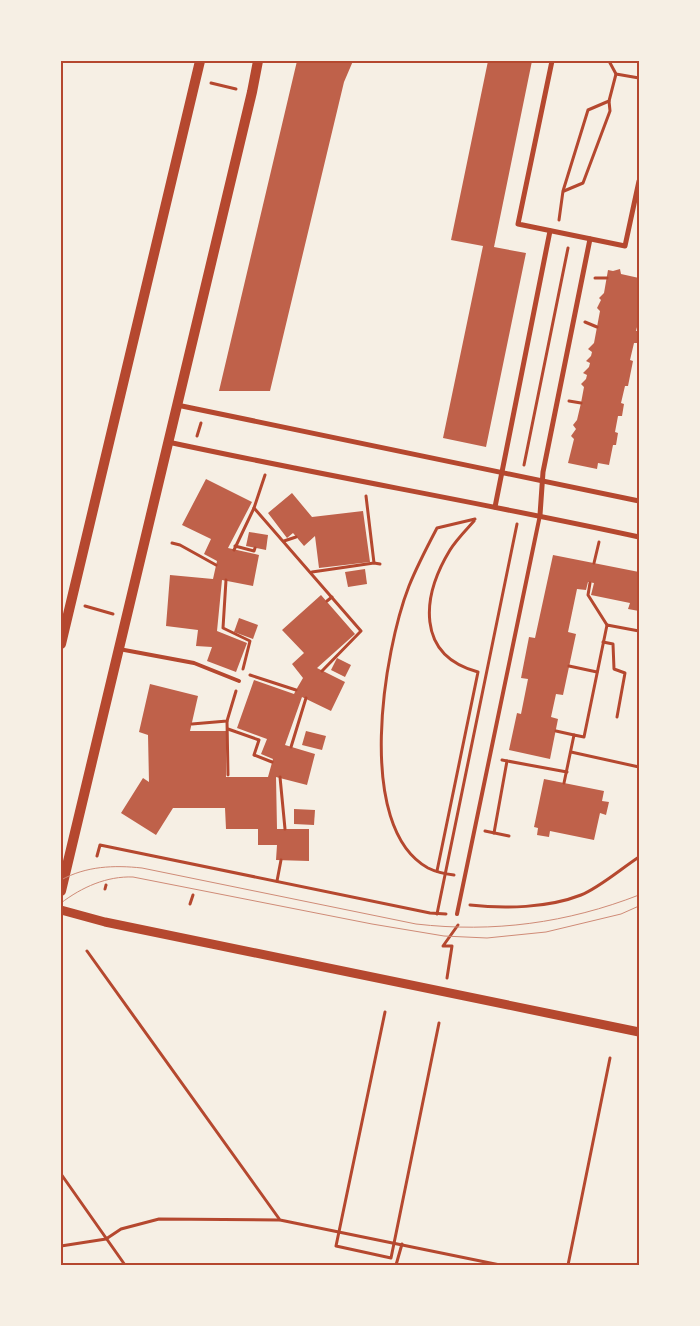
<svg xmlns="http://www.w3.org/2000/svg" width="700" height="1326" viewBox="0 0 700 1326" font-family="Inter,sans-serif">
<rect width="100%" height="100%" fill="#f6efe4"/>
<!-- building -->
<g fill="#bf614a">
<path d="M297,61H353L344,82L270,391H219Z"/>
<path d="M488,61H532L494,247L526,253L486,447L443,438L483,246L451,240Z"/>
<path d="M620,269L621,274L639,278V319L636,331H639V334L637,343H634L630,360L633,361L628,386H625L621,403L624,404L622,416H618L615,432L618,433L616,445H613L609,465L598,463L597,469L568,463L574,439L571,436L576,429L573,425L577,420L581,403L584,387L581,384L586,379L587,375L583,373L589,367L590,363L586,361L591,356L592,352L588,349L594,343L600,311L597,308L601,300L599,298L604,293L608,270L613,271Z"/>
<path d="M206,479L252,502L228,548L259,555L253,586L222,580L217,631L247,643L236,672L207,661L212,647L196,646L198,630L166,626L170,575L213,579L217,561L204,554L211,539L182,525Z"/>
<path d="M292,493L312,517L363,511L370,562L319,568L315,536L304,546L293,533L287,538L268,513Z"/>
<path d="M249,532L268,535L266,550L246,546Z"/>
<path d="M553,555L639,572V611L628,609L630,603L591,595L594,583L588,582L586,590L577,589L568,632L576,634L563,695L556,694L551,717L558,719L550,759L509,750L517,713L521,714L528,679L521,678L529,637L535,638Z"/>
<path d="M365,569L367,584L348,587L345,572Z"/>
<path d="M321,595L355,634L317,668L345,682L331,711L302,697L285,745L315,754L307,785L276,777L277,829H309V861L276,860L277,845H258V829H226L225,808H173L156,835L121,813L143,778L149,782L148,735L139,732L150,684L198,696L190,731H226V777H268L273,759L261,754L267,739L237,728L254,680L294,694L296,690L303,678L292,664L304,653L282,630Z"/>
<path d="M239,618L258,625L253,639L234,632Z"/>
<path d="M337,658L351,665L345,677L331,670Z"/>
<path d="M306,731L326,736L322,750L302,745Z"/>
<path d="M544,779L604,791L602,801L609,802L606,815L600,813L594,840L550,831L549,837L537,835L538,828L534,827Z"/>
<path d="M294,809L315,810L314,825L294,824Z"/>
</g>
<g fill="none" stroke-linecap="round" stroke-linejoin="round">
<!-- path -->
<g stroke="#b5482f" stroke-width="3">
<path d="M609,61L616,74L639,78"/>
<path d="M211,83L236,89"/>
<path d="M564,191L583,183L610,111L609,101"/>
<path d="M559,220L563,191L588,110L609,101L616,74"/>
<path d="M595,278H607"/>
<path d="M585,322L597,327"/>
<path d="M569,401L581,403"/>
<path d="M197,436L201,423"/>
<path d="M524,465L568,248"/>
<path d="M265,475L254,508L361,631L322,671"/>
<path d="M284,541L296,537"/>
<path d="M172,543L180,545L216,565"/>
<path d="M235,546L254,551L255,548"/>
<path d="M234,550L254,508"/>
<path d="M374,563L380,564"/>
<path d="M594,563L599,542"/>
<path d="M312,572L374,563L366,496"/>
<path d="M226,580L223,628L250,641L243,669"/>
<path d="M590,583L588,595L607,625"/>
<path d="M327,601L332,597"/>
<path d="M85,606L113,614"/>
<path d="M603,642L613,644L614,669L625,673L617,717"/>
<path d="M569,666L597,672"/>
<path d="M250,675L296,690"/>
<path d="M227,721L228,775"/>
<path d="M192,724L227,721L236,691"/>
<path d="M228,729L259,740L254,755L272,762"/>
<path d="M556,731L574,735"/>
<path d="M291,747L306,698"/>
<path d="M571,752L639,767"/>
<path d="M502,760L567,772"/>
<path d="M280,777L285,829"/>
<path d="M564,783L574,735L584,737L607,625L639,631"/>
<path d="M485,831L509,836"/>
<path d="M494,833L507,761"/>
<path d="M97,856L100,845L430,913L446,914"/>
<path d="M437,871L478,672C415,655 422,596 450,550C456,540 466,530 474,521"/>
<path d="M454,875C445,874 436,872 428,868C354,827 384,650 409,586C417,566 427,547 437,528L475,519"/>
<path d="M277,881L281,860"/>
<path d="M105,889L106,885"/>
<path d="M190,904L193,895"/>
<path d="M470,905C504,909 548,908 581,895C599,888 622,868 639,857"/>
<path d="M437,914L517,524"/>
<path d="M87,951L280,1220L500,1265"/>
<path d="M447,978L452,946H443L458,925"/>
<path d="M385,1012L336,1246L391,1258L439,1023"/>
<path d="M61,1174L125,1265"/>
<path d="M61,1246L106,1239L121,1229L159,1219L279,1220"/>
<path d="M396,1265L402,1244"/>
<path d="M568,1265L610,1058"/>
<path d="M638,1265L639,1259"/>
</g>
<!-- service -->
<g stroke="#b5482f" stroke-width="4">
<path d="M119,649L194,663L239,681"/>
<path d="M457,914L540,515"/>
</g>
<!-- minor -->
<g stroke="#b5482f" stroke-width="5">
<path d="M552,61L518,224L625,246L639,181"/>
<path d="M177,405L639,501"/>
<path d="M168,442C325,476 483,503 639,537"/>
<path d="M495,507L550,231"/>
<path d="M540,515L543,472L590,239"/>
</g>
<!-- tertiary -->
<path stroke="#b5482f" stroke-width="9" d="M61,910L105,922L639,1032"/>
<!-- secondary -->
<g stroke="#b5482f" stroke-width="10">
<path d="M61,644L200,61"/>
<path d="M61,891L252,92L258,61"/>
</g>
<!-- tram -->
<g stroke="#cf8b77" stroke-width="1">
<path d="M61,880C86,866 114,865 142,868L416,924C494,933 567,923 639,895"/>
<path d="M61,903C82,887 107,876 133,877L372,924L444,936L487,938L546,932L621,914L639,906"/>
</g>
</g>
<!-- border -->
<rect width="700" height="1326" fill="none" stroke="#f6efe4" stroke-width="125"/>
<rect x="62" y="62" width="576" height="1202" fill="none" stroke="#b5482f" stroke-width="2"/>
</svg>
